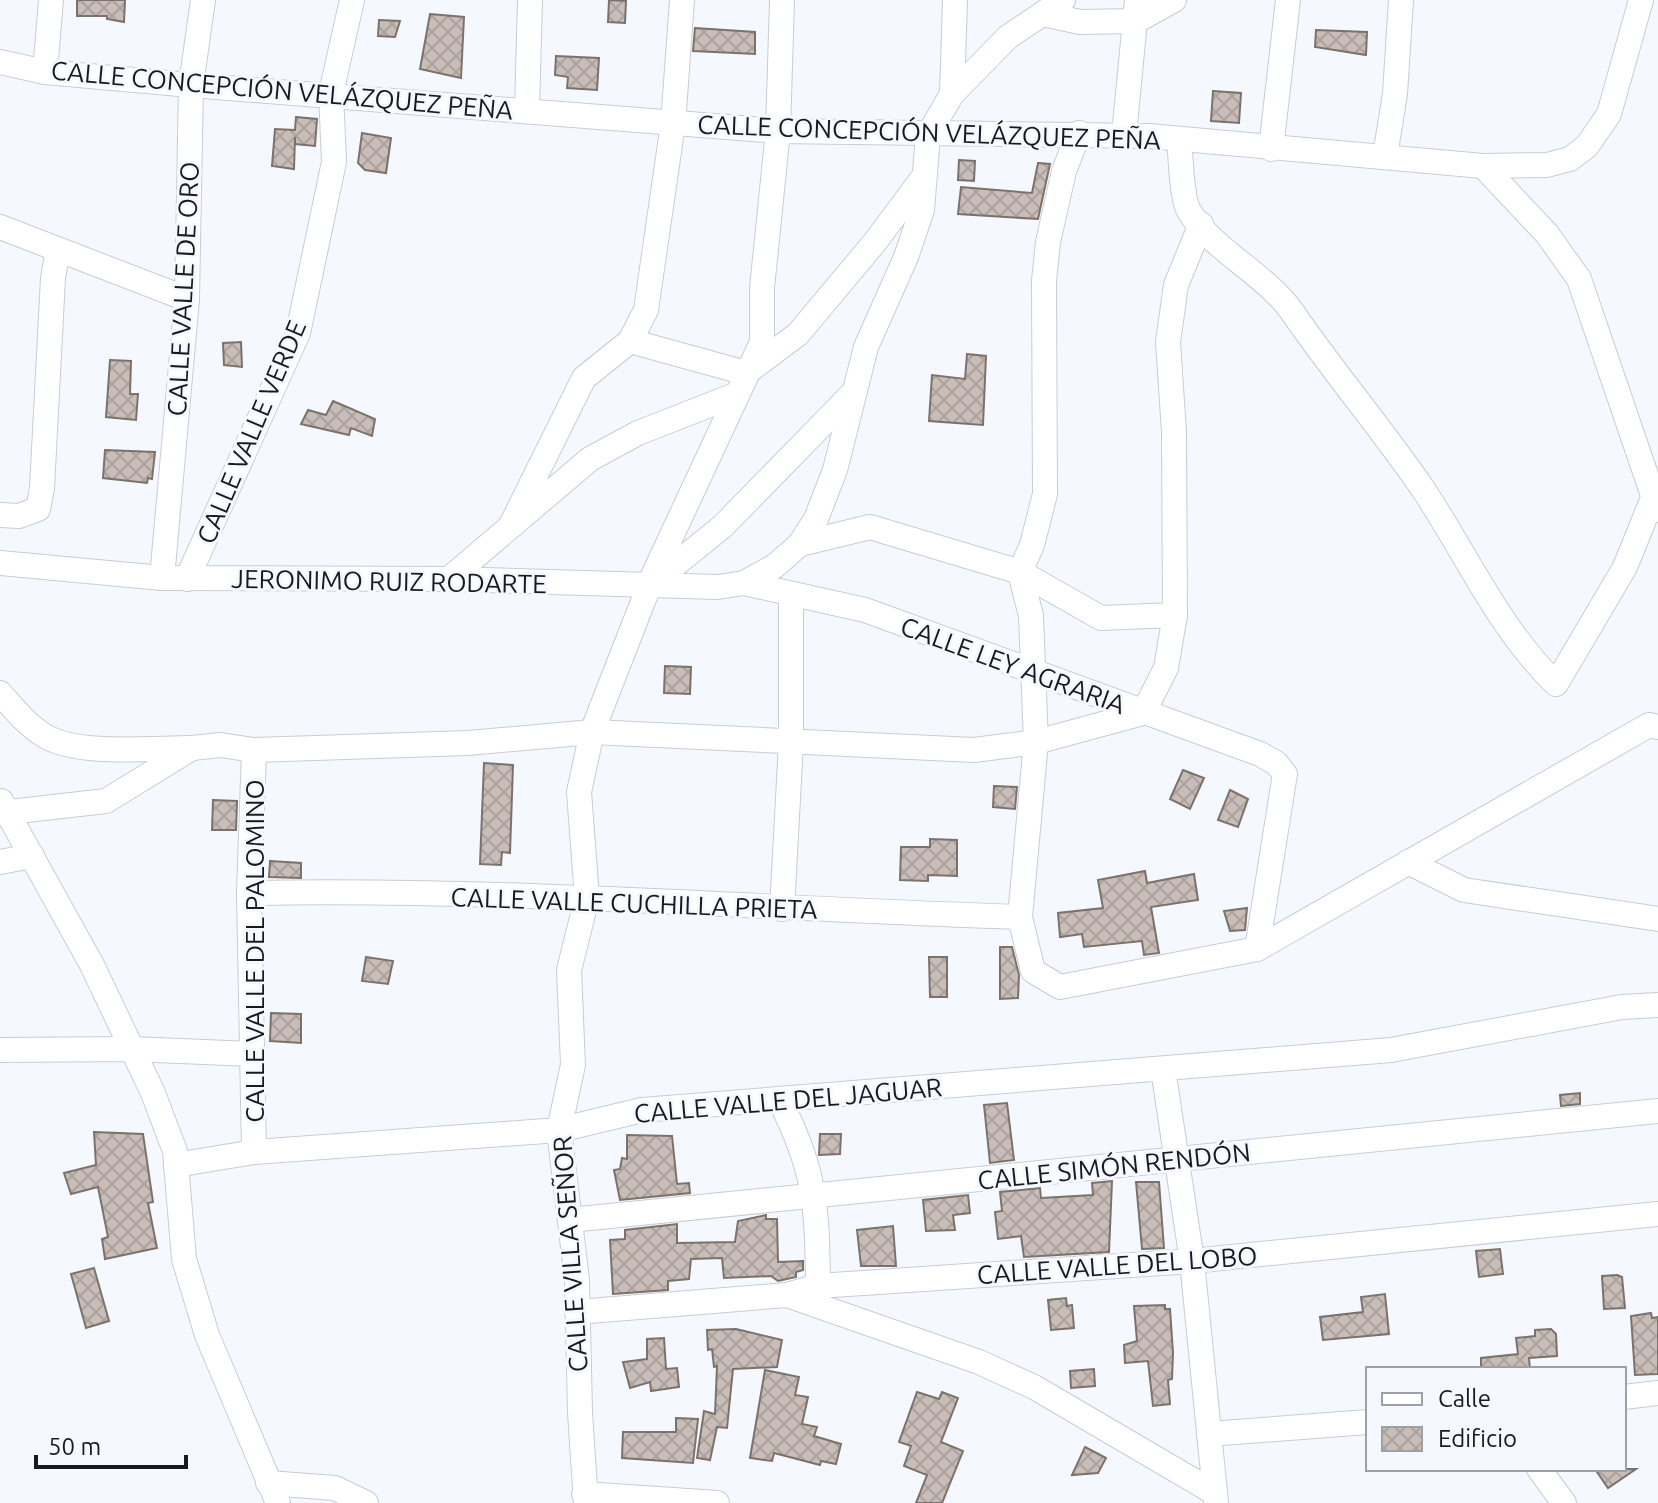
<svg xmlns="http://www.w3.org/2000/svg" width="1658" height="1503" viewBox="0 0 1658 1503" font-family="Ubuntu,sans-serif">
<defs>
<pattern id="building-cross-hatch" width="8" height="8" patternUnits="userSpaceOnUse" patternTransform="scale(2)"><rect width="8" height="8" fill="#c9bdb7"/><path d="M0 0l8 8M0 8l8-8" fill="none" stroke="#aca29d"/></pattern>
</defs>
<rect width="100%" height="100%" fill="#f5f9ff"/>
<!-- building -->
<g fill="url(#building-cross-hatch)" stroke="#7c726c" stroke-width="2">
<path d="M77,0H125L124,22L107,19V16H77Z"/>
<path d="M609,0L626,1L625,23L608,22Z"/>
<path d="M430,14L464,17L461,78L420,69Z"/>
<path d="M379,20L400,21L395,37L378,36Z"/>
<path d="M695,28L755,32V54L693,51Z"/>
<path d="M1316,30L1367,32L1366,55L1315,47Z"/>
<path d="M556,56L599,58L597,90L567,88L568,77L555,75Z"/>
<path d="M1213,91L1241,93L1239,123L1211,121Z"/>
<path d="M296,117L317,119L315,146L295,144V137L294,169L272,166L275,129L295,130Z"/>
<path d="M362,133L391,138L386,173L365,170L358,163Z"/>
<path d="M959,160L975,161L974,181L958,180Z"/>
<path d="M1038,163L1050,164L1038,219L958,214L961,187L1032,193Z"/>
<path d="M241,342L242,367L224,365L223,343Z"/>
<path d="M967,354L986,356L983,425L929,421L932,375L965,379Z"/>
<path d="M110,360L131,361L130,394H138L136,420L106,417Z"/>
<path d="M333,401L375,419L372,436L351,428L349,435L301,424L308,410L326,415Z"/>
<path d="M105,450L155,452L152,479L148,478L147,483L103,478Z"/>
<path d="M665,666L691,667L690,694L664,693Z"/>
<path d="M484,763L513,765L510,853L502,852L501,865L480,864Z"/>
<path d="M1183,770L1204,778L1190,809L1170,799Z"/>
<path d="M994,786L1017,787L1015,809L993,807Z"/>
<path d="M1230,790L1248,799L1238,827L1218,820Z"/>
<path d="M213,800L237,801L236,830H212Z"/>
<path d="M930,839L957,840V876L928,875V881L900,880L901,847H930Z"/>
<path d="M270,861L301,863V878L269,877Z"/>
<path d="M1145,871L1147,883L1194,874L1198,900L1151,907L1159,953L1144,955L1142,941L1084,947L1082,934L1060,937L1058,913L1103,908L1098,880Z"/>
<path d="M1247,908L1245,930L1230,931L1224,911Z"/>
<path d="M1000,947H1012L1019,975L1018,998L1000,999Z"/>
<path d="M366,957L393,961L388,984L362,981Z"/>
<path d="M929,957H947V997H930Z"/>
<path d="M271,1013L301,1014V1043L270,1041Z"/>
<path d="M1580,1093V1104L1561,1106L1560,1095Z"/>
<path d="M1007,1103L1014,1160L990,1163L984,1105Z"/>
<path d="M94,1132L143,1134L153,1202L148,1203L157,1248L105,1259L102,1239L108,1237L98,1187L71,1194L64,1173L96,1165Z"/>
<path d="M820,1134H841L840,1154L819,1155Z"/>
<path d="M627,1135L672,1136L677,1184L689,1183L690,1193L620,1200L614,1170L620,1169L622,1158L627,1159Z"/>
<path d="M1112,1181L1109,1252L1024,1257L1021,1236L998,1239L995,1212L1002,1211L1000,1192L1040,1188L1041,1198L1093,1195L1092,1183Z"/>
<path d="M1136,1182H1159L1164,1248L1142,1249Z"/>
<path d="M968,1195L970,1213L953,1215L955,1230L926,1231L923,1200Z"/>
<path d="M766,1215V1219H777L778,1262L803,1261V1270L796,1272V1277L778,1281L771,1276L724,1278L722,1258L691,1259L689,1279L668,1281V1290L613,1294L610,1240L625,1239V1230L677,1224V1243L735,1242L738,1221Z"/>
<path d="M893,1226L896,1266H861L857,1230Z"/>
<path d="M1500,1249L1503,1274L1479,1277L1476,1251Z"/>
<path d="M94,1268L109,1321L86,1328L71,1274Z"/>
<path d="M1617,1275L1622,1277L1625,1308L1604,1309L1602,1276Z"/>
<path d="M1385,1294L1389,1334L1323,1340L1320,1317L1363,1312L1361,1297Z"/>
<path d="M1066,1298L1067,1306L1072,1305L1074,1328L1051,1330L1048,1300Z"/>
<path d="M1165,1305V1309H1170L1173,1353L1172,1379L1168,1380L1170,1404L1153,1406L1148,1361L1125,1363L1124,1345L1137,1341L1134,1306Z"/>
<path d="M1651,1313L1652,1318L1658,1317V1374L1635,1375L1631,1316Z"/>
<path d="M736,1329L782,1340L777,1367L733,1369L727,1428L717,1427L710,1460L697,1458L704,1411L715,1414L717,1366L714,1367L712,1349L708,1350L707,1330Z"/>
<path d="M1551,1329L1556,1334L1557,1356L1529,1358L1530,1369H1481V1358L1518,1354L1516,1338L1535,1336V1330Z"/>
<path d="M664,1338L666,1369L677,1368L679,1387L651,1391L650,1382L630,1388L623,1362L647,1359V1339Z"/>
<path d="M1094,1369L1095,1386L1071,1388L1070,1371Z"/>
<path d="M765,1370L799,1377L795,1395L808,1397L802,1424L817,1427L814,1436L841,1444L836,1464L821,1461L820,1465L774,1453L772,1461L750,1458Z"/>
<path d="M917,1392L939,1399L942,1392L958,1398L941,1442L963,1451L942,1503H916L927,1475L904,1466L911,1446L899,1442Z"/>
<path d="M676,1418L698,1419L693,1463L622,1458L623,1432H676Z"/>
<path d="M1085,1447L1106,1458L1098,1473L1072,1475Z"/>
<path d="M1595,1469H1636L1608,1488Z"/>
</g>
<g fill="none" stroke-linecap="round" stroke-linejoin="round">
<!-- minor casing -->
<g stroke="#c5cdd6" stroke-width="26">
<g id="minor">
<path d="M1043,14L1080,22L1136,21L1174,0"/>
<path d="M0,62L45,72L191,85L778,131L1149,136L1483,166L1547,165L1570,159L1587,146L1609,114L1641,0"/>
<path d="M45,72L51,0"/>
<path d="M952,94L1008,37L1063,0"/>
<path d="M527,109L530,0"/>
<path d="M1079,133L1064,171L1048,242L1044,281L1045,494L1032,545L1020,572L1031,616L1036,742L1020,917L1033,971L1060,987L1257,949L1649,725L1658,727"/>
<path d="M1124,135L1137,0"/>
<path d="M1179,139C1181,156 1181,197 1189,211C1212,250 1266,274 1293,313C1334,373 1382,429 1423,489C1467,555 1499,629 1556,684L1625,567L1653,498"/>
<path d="M1271,149L1288,0"/>
<path d="M1385,156L1395,94L1401,0"/>
<path d="M1483,166L1547,234L1579,279L1658,510"/>
<path d="M0,227L187,299"/>
<path d="M630,341L746,373L798,334L875,242L925,175"/>
<path d="M0,515L19,516L38,509L42,488L53,278L58,250"/>
<path d="M511,525L584,378L630,341L646,310L673,124L682,0"/>
<path d="M800,544L870,527L1020,572L1101,618L1175,615"/>
<path d="M0,563L162,578L449,579L718,587L744,583L775,566L800,544L816,519L835,470L866,347L906,257L922,210L928,135L952,94L955,0"/>
<path d="M162,578L187,299L191,85L203,0"/>
<path d="M187,579L298,333L334,162L331,93L352,0"/>
<path d="M449,579L590,459L638,433L735,395"/>
<path d="M651,580L762,342V288L778,131L782,0"/>
<path d="M744,583L865,610L1260,754L1276,763L1285,774L1257,949"/>
<path d="M0,693C14,709 27,725 45,736C79,756 151,748 192,748"/>
<path d="M254,750L249,893L254,1152"/>
<path d="M1,801L92,965L153,1093L175,1151L184,1259L207,1335L278,1503"/>
<path d="M0,813L106,801L192,748L220,745L254,750L468,743L592,732L974,750L1036,742L1143,713L1166,668L1175,615L1174,432L1168,342L1176,285L1201,224"/>
<path d="M0,862L32,856"/>
<path d="M1408,862L1464,890L1658,919"/>
<path d="M249,893C506,888 763,909 1020,917"/>
<path d="M782,909L791,743V595"/>
<path d="M0,1050L132,1049L252,1054"/>
<path d="M1163,1069L1192,1261L1216,1503"/>
<path d="M779,1099C816,1171 817,1206 818,1286"/>
<path d="M176,1165L254,1152L559,1130L642,1110L1391,1050L1622,1007L1658,1005"/>
<path d="M570,1220L1658,1111"/>
<path d="M787,1295L979,1362L1034,1387L1215,1493"/>
<path d="M577,1312L787,1295L818,1286L1192,1261L1658,1214"/>
<path d="M1624,1397L1658,1393"/>
<path d="M1209,1434L1368,1422"/>
<path d="M1539,1469L1564,1503"/>
<path d="M268,1483L335,1488L366,1503"/>
<path d="M584,1494L717,1503"/>
<path d="M586,1503L580,1412L577,1280L559,1130L573,1065L569,970L587,898L579,792L592,732L649,586L723,526L851,395"/>
</g>
</g>
<!-- minor -->
<use href="#minor" stroke="#fff" stroke-width="24"/>
</g>
<g text-anchor="middle" dominant-baseline="central" stroke-width="6" stroke-linejoin="round" paint-order="stroke">
<!-- street labels -->
<g font-size="26" fill="#181b1e" stroke="#f5f9ff">
<text transform="translate(282 90) rotate(5)">CALLE CONCEPCIÓN VELÁZQUEZ PEÑA</text>
<text transform="translate(929 132) rotate(2)">CALLE CONCEPCIÓN VELÁZQUEZ PEÑA</text>
<text transform="translate(183 289) rotate(-87)">CALLE VALLE DE ORO</text>
<text transform="translate(251 432) rotate(-67)">CALLE VALLE VERDE</text>
<text transform="translate(389 581) rotate(1)">JERONIMO RUIZ RODARTE</text>
<text transform="translate(1013 665) rotate(20)">CALLE LEY AGRARIA</text>
<text transform="translate(634 903) rotate(2)">CALLE VALLE CUCHILLA PRIETA</text>
<text transform="translate(254 951) rotate(-90)">CALLE VALLE DEL PALOMINO</text>
<text transform="translate(788 1100) rotate(-5)">CALLE VALLE DEL JAGUAR</text>
<text transform="translate(1114 1166) rotate(-6)">CALLE SIMÓN RENDÓN</text>
<text transform="translate(570 1254) rotate(-94)">CALLE VILLA SEÑOR</text>
<text transform="translate(1117 1265) rotate(-4)">CALLE VALLE DEL LOBO</text>
</g>
</g>
<!-- legend -->
<rect x="1366" y="1367" width="260" height="104" fill="#f5f9ff" stroke="#9da0a5" stroke-width="2"/>
<rect x="1382" y="1393" width="40" height="12" fill="#ffffff" stroke="#9da0a5" stroke-width="2"/>
<text x="1438" y="1407" font-size="24" fill="#181b1e">Calle</text>
<rect x="1382" y="1427" width="40" height="24" fill="url(#building-cross-hatch)" stroke="#9da0a5" stroke-width="2"/>
<text x="1438" y="1447" font-size="24" fill="#181b1e">Edificio</text>
<!-- scale -->
<path d="M36 1455v12h150v-12" fill="none" stroke="#181b1e" stroke-width="4"/>
<text x="48" y="1455" font-size="24" fill="#181b1e" stroke="#f5f9ff" stroke-width="6" paint-order="stroke">50 m</text>
</svg>
